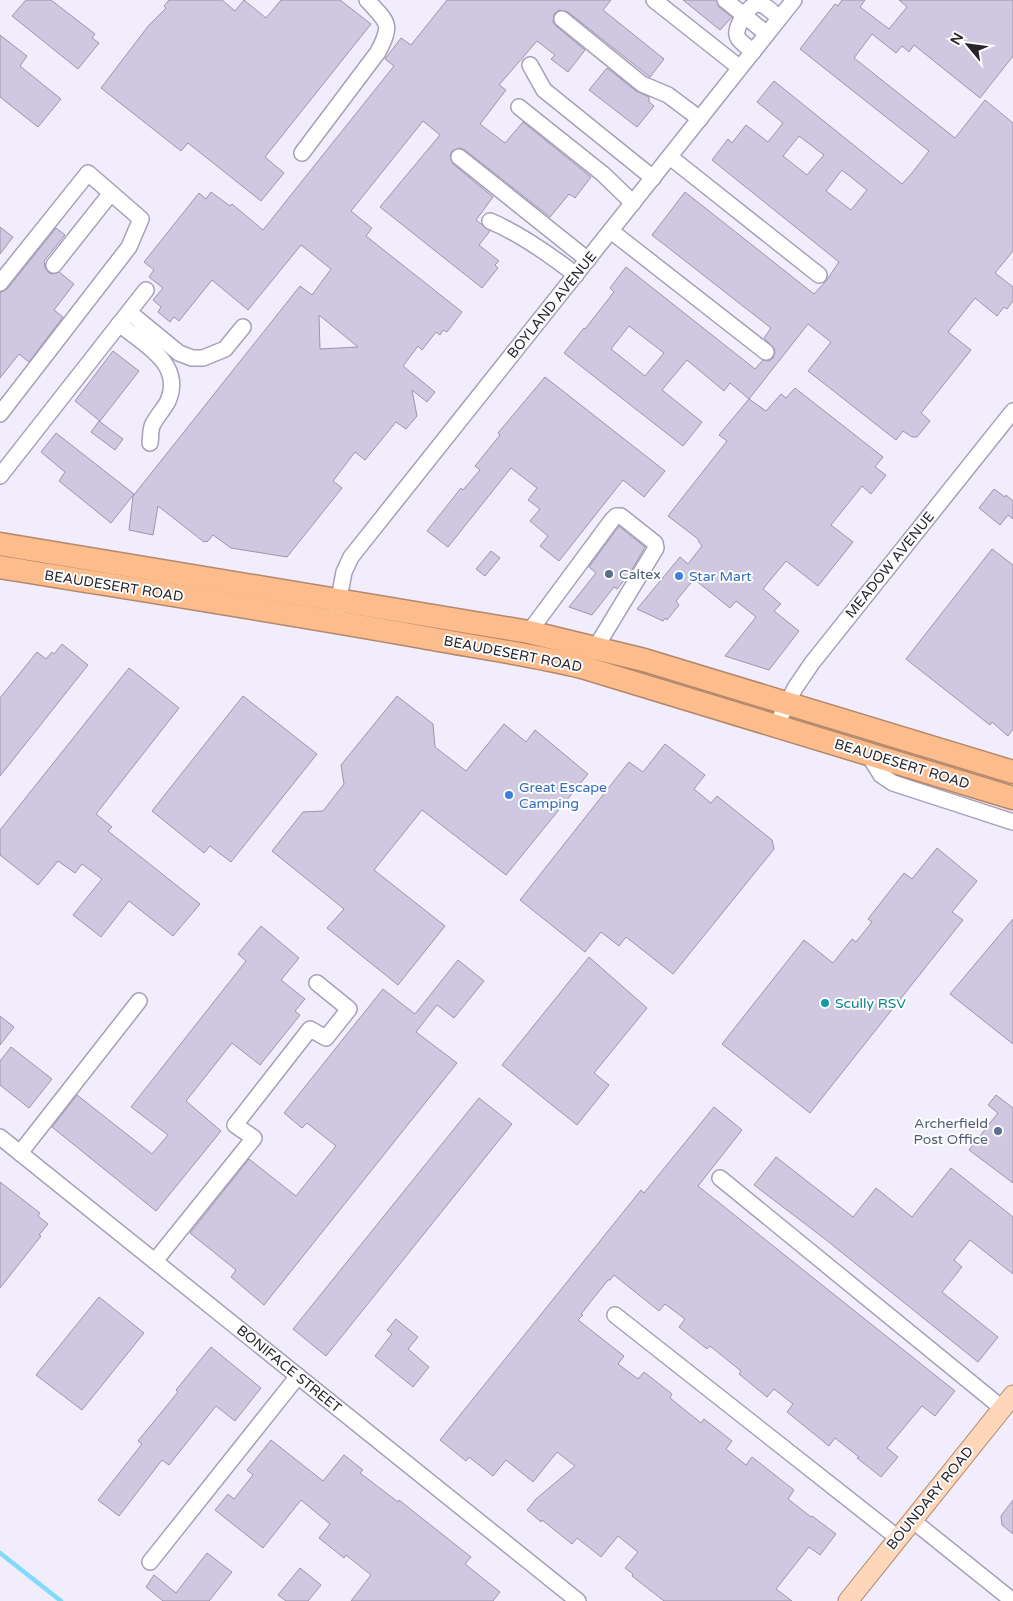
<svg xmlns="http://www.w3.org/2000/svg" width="1013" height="1601" viewBox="0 0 1013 1601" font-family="'Varela Round',sans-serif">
<rect width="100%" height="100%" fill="#f1edfc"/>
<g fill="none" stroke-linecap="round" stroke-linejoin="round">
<!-- stream -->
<path stroke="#82dafa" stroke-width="4.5" d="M0,1553L61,1601"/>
</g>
<!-- building -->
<g fill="#cfc8e0" stroke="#9c95ac" fill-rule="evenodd">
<path d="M26,0H51L95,34L92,38L99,43L78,69L12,16Z"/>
<path d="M169,0H222L235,11L244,0L266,18L281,0H340L371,24L265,157L284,173L261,201L188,143L181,151L101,88L149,25L166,8L164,6Z"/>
<path d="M447,0H611L603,10L664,59L650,77L568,12L559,10L554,14L553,22L556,26L585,50L568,72L551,59L555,55L537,41L499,85L506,90L480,124L505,143L523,122L591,177L575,198L569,194L550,217L465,150L460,148L452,151L450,156L453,164L493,197L476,220L490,231L479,245L499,261L495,265L498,268L482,288L380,207L440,135L423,121L351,211L372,228L366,236L462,312L447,332L443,330L440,335L436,332L422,350L418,346L403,366L435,392L427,402L412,390L417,416L406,429L396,422L365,460L355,452L333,481L342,488L287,557L231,548L213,535L207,542L205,541L204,542L158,506L153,535L129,530L133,496L300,286L312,295L331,269L301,245L248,310L212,280L179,321L174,317L170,322L158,312L161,307L153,300L163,288L149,277L154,270L144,262L199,193L206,199L211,192L230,206L232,204L263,230L394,66L385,59L401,38L411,45ZM319,315L358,347L320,349Z"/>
<path d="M683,0H716L719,7L732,17L720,30Z"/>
<path d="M842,0H865L860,7L889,29L907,7L899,0H1013V56L980,98L914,45L909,52L902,46L896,53L872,34L854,58L955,138L985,100L1013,123V251L995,273L1013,287V301L1007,309L1004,307L997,316L975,298L948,332L971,350L921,413L930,421L917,437H912L903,431L896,440L808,371L831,342L808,324L749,399L730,383L724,391L687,360L662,390L702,422L683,446L564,353L584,328L585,329L614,292L610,288L626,267L755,369L763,360L769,361L773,358L775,353L774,348L764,338L771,328L652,235L685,192L814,294L826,281L839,262L712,160L728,139L732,143L746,125L768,142L783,123L757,102L774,81L902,184L912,173L929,151L800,49L835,4L838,6ZM799,136L824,155L807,175L783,156ZM842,170L867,190L851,210L826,191ZM629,326L664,353L645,376L611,349Z"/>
<path d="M0,35L27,56L20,66L61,99L38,127L0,97Z"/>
<path d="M607,68L636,91L649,97V102L654,106L637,127L589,90Z"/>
<path d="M0,227L13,237L0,254Z"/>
<path d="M56,228L65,235L44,261L45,268L49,273L53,274L59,272L74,284L54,310L63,317L29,362L19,354L0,378V293L7,289Z"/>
<path d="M113,351L139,371L100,421L75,401Z"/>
<path d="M545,377L665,471L644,497L623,480L559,561L540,546L548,536L530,521L540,509L528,500L537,488L511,468L448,547L427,531L461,488L463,490L480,470L475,466L500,435L498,433Z"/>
<path d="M795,388L883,457L875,467L886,475L871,494L862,486L831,525L853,542L818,586L786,561L763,589L781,604L774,611L799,631L769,670L725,656L756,617L736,601L730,608L694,579L676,601L679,605L667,620L665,618L663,621L637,609L680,557L688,564L702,546L699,542L698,539L668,516L727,441L719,435L749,399L766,411L781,394L786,398Z"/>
<path d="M99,421L123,439L115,450L91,432Z"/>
<path d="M56,433L134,494L111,523L59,481L65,472L41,452Z"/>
<path d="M994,489L1005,497L1006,495L1013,501V519L1008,515L1000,525L979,508Z"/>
<path d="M619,526L645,547L630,573L617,589L614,587L592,615L569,607L596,573L589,567Z"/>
<path d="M992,549L1013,565V729L1008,736L992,722L990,725L906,659Z"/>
<path d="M491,551L500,558L485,576L476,569Z"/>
<path d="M62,644L88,665L0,776V698L37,652L46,659L52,652L54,654Z"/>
<path d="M129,668L179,708L96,814L112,827L108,831L200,904L173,936L129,901L101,937L73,915L102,879L82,864L75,873L58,861L38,885L0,855V830Z"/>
<path d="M243,696L317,754L231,862L210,846L204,853L152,811Z"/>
<path d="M397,696L433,724L435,747L466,771L504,724L526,742L535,730L588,774L506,875L422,810L374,870L445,926L398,985L327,928L344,909L272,851L303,812L323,811L344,784L341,765Z"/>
<path d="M665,744L705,775L694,789L711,803L717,796L772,840L774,849L673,974L626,937L619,946L601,932L585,952L520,900L629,762L643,772Z"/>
<path d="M937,848L977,881L952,912L963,920L810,1113L722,1044L804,940L833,963L852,939L856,942L872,922L868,919L904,873L912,879Z"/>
<path d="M1013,919V1044L950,994Z"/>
<path d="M261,926L299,958L281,980L305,999L295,1011L300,1015L260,1065L232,1043L186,1101L221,1131L156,1211L52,1127L77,1095L152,1154L168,1135L131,1107L246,961L238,954Z"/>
<path d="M589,957L647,1008L594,1073L609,1085L577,1125L502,1065Z"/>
<path d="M458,960L484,981L454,1018L437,1005L416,1032L457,1063L264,1305L231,1277L236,1270L190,1233L249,1159L296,1196L336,1146L307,1123L302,1128L284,1113L383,989L415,1014Z"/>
<path d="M0,1016L14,1027L0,1045Z"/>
<path d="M11,1047L52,1079L29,1108L0,1085V1061Z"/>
<path d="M996,1095L1013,1108V1183L969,1150L998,1113L988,1105Z"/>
<path d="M479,1098L512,1124L326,1356L293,1329Z"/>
<path d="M714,1107L742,1130L698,1186L955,1391L935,1416L922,1406L887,1448L898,1457L881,1477L857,1458L859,1457L835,1438L829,1446L787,1412L793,1404L774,1389L767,1397L739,1374L741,1371L710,1346L707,1349L679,1327L685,1319L665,1304L659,1311L614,1275L610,1280H608L581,1314L583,1315L578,1320L624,1356L618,1364L638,1379L644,1372L672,1394L670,1398L701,1423L704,1419L732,1441L726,1449L746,1465L752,1457L794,1490L788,1499L811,1517L812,1516L836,1534L820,1555L809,1547L776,1589L792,1601H664L632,1576L633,1574L625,1568L638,1552L618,1536L601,1557L577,1538L572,1544L542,1520L541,1522L527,1510L536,1499L575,1466L557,1452L533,1482L506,1460L493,1476L469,1457L466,1461L440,1440L641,1190L644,1193Z"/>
<path d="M776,1157L853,1217L876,1188L912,1217L951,1168L1013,1217V1274L970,1240L954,1260L962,1267L942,1292L998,1337L978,1362L825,1239L754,1185Z"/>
<path d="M0,1182L40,1213L38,1216L48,1224L39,1235L41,1236L0,1288Z"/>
<path d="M99,1297L144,1333L82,1410L36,1375Z"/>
<path d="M396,1319L418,1337L408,1349L429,1367L413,1387L375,1356L392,1334L387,1330Z"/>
<path d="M211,1347L261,1388L235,1421L216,1406L169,1465L162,1460L119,1516L98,1500L142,1444L138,1441L178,1392L176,1390Z"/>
<path d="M271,1440L323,1481L344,1455L363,1470L360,1473L398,1502L399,1500L471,1557L465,1564L500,1592L493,1601H351L371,1575L346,1555L344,1558L319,1538L330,1524L301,1500L263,1548L215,1510L228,1494L234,1499L253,1475L247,1470Z"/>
<path d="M1013,1500V1534L1002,1525L1001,1516Z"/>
<path d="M207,1553L232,1572L209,1601H163L146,1587L154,1575L176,1593Z"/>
<path d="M300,1568L321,1585L308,1601H286L278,1595Z"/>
</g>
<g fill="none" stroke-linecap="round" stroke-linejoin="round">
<!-- minor casing -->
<g stroke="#a7a0b8" stroke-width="18">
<g id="minor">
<path d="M654,0L740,68"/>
<path d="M725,0L767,34"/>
<path d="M562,19L642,84L668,95L700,119"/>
<path d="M753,52C748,47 738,41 737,35C735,27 749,5 757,4C766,4 773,13 779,18"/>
<path d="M530,65L544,90L653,178"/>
<path d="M519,107L603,174L633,203"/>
<path d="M302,153L378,52C393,23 388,23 367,0"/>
<path d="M459,157L588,260"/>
<path d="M670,157L819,275"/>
<path d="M490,221C521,234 549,254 576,275"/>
<path d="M611,231L766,352"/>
<path d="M54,265L111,193"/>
<path d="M0,283L88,173L141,219L129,247L0,414"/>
<path d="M129,312L179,353L192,358H203L225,349L243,327"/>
<path d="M119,324C144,344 184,364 168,401C164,409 157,416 153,424C150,429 151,437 150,443"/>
<path d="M0,476L146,290"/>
<path d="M337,609L344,572L351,557L794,0"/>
<path d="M529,632L612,520L616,516H621L655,543L656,548L596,647"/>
<path d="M776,726L795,688L812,663L1013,411"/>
<path d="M868,754L881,775L893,783L1013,822"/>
<path d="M0,1137L578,1601"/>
<path d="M20,1153L139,1001"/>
<path d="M720,1178L1002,1408"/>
<path d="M155,1261L254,1138L235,1125L310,1029L326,1038L349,1009L317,983"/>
<path d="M615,1315L898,1538"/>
<path d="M912,1520L1013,1601"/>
<path d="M150,1562L298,1376"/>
</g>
</g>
<!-- major casing -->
<g stroke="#b2876b" stroke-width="21">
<path id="major" d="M848,1601L1013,1395"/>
</g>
<!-- highway casing -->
<g stroke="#b2876b" stroke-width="25">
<g id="highway">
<path d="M0,544L529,632L644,660L1013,772"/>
<path d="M0,567C141,590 282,612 422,637C475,647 529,654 582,667L1013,798"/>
</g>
</g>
<!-- minor -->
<use href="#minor" stroke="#fff" stroke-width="15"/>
<!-- major -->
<use href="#major" stroke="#fed7ba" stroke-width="19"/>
<!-- highway -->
<use href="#highway" stroke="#fdbc8c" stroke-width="22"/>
</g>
<!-- markers -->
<g fill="#5c6f8a" stroke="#fdfdfd" stroke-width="2">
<circle cx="609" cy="574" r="5"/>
<circle cx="998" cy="1131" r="5"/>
</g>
<g fill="#3f7fe0" stroke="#fdfdfd" stroke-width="2">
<circle cx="679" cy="576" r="5"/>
<circle cx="509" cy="795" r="5"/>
</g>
<circle fill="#0f9aa8" stroke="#fdfdfd" stroke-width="2" cx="825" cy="1003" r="5"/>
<g text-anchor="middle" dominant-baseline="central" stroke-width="4" stroke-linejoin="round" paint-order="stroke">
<!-- street labels -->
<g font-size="14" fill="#27242d" stroke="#fdfdfd">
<text transform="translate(552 305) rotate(-51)">BOYLAND AVENUE</text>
<text transform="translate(890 565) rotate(-51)">MEADOW AVENUE</text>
<text transform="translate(114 586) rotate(9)">BEAUDESERT ROAD</text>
<text transform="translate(513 654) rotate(11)">BEAUDESERT ROAD</text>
<text transform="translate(902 764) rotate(17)">BEAUDESERT ROAD</text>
<text transform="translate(289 1369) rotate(39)">BONIFACE STREET</text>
<text transform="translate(930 1498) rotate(-51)">BOUNDARY ROAD</text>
</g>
<!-- service labels -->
<g font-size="14" fill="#4e5e75" stroke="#fdfdfd" text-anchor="start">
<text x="619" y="574">Caltex</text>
<text x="988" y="1123" text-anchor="end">Archerfield<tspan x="988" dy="16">Post Office</tspan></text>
</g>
<!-- shop labels -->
<g font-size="14" fill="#366cbe" stroke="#fdfdfd" text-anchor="start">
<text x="689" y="576">Star Mart</text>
<text x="519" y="787">Great Escape<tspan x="519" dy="16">Camping</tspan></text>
</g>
<!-- culture labels -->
<g font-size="14" fill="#0d838f" stroke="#fdfdfd" text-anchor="start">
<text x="835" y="1003">Scully RSV</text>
</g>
</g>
<!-- north arrow -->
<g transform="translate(968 45) rotate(299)" stroke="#fdfdfd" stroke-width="4" paint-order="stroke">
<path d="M0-4L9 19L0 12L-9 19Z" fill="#27242d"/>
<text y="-8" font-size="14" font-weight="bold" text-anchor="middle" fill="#27242d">N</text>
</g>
</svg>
